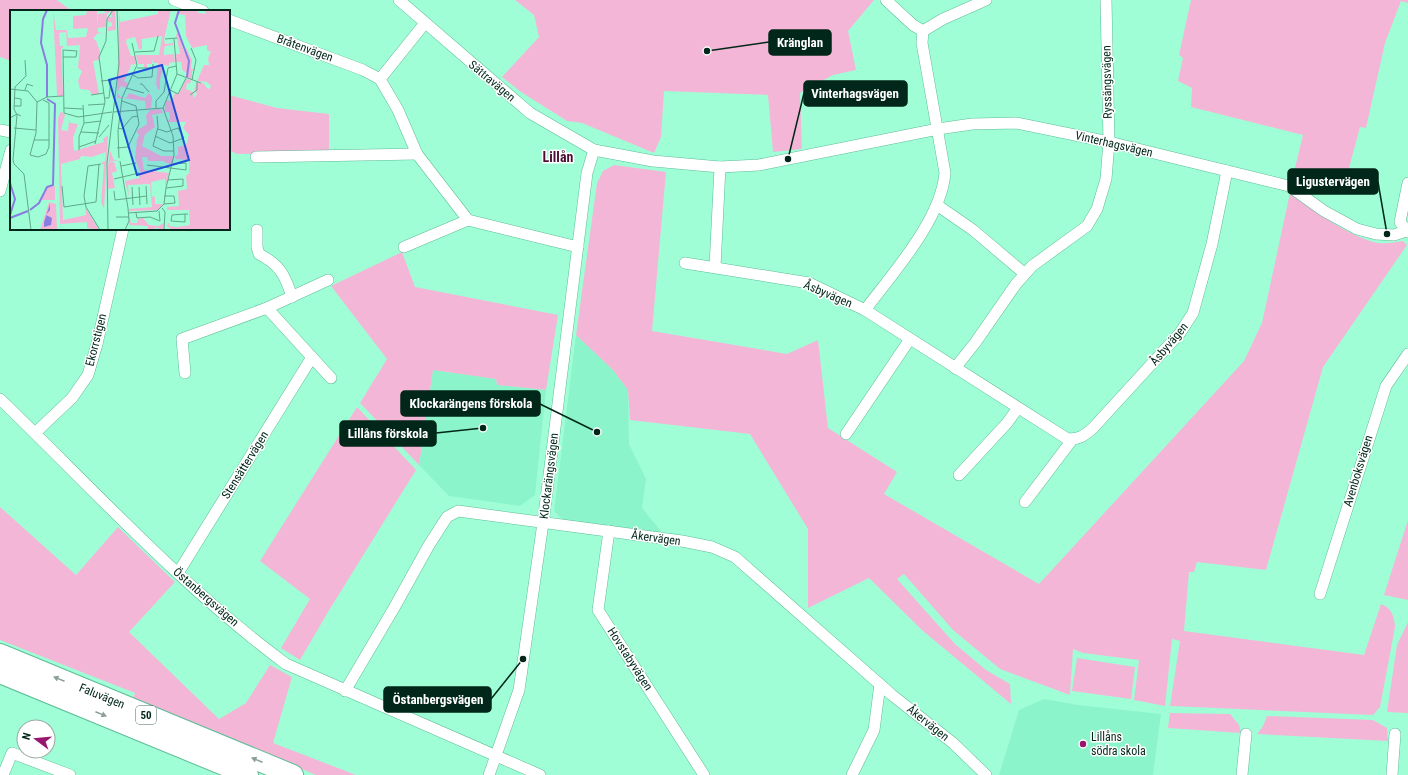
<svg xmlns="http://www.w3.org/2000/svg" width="1408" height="775" viewBox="0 0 1408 775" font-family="'Roboto Condensed',sans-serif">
<rect width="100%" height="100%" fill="#a0fed7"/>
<!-- built -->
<g fill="#8cf4ca">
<path d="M576,335L613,370L628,390L629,444L646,479L642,508L665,536L564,521L554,511Z"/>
<path d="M433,370L496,379L497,385L546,390L535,495L520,506L449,496L419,465Z"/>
<path d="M1044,699L1078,705L1161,714L1153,775H999L1019,710Z"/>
</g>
<!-- green -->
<g fill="#f4b6d7">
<path d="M0,0H57L72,11H11V61L0,57Z"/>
<path d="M515,0H874L848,31L856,70L833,75L800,93L802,149L773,152L768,95L664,91L661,137L654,153L582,123L567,121L521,92L502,77L539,37L534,15Z"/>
<path d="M1191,0H1408V3L1401,1L1385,43L1366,128L1360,127L1342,194L1293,176L1303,135L1191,107L1192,88L1178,81L1183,58L1179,55Z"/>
<path d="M229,95L277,108L329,114V153L237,154L229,150Z"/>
<path d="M614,165L666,172L652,331L787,354L818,340L828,428L897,472L884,494L1039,584L1244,361L1262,323L1290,193C1313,210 1349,237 1378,243C1386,244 1395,242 1403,241L1407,245L1323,367L1266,570L1197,562L1194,572H1189L1184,631L1364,655L1381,604C1392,608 1394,616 1395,627L1380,707L1373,715L1170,706L1180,641L1172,639L1165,706L1134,700L1139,660L1083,653L1073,649L1070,695L1000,669L953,630L904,574L897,579L955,644L986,670L1010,684L1011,704L923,631L869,578L808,608V529L750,434L630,420L628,390L613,370L576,335L597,183L603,171Z"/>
<path d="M402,252L415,287L558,315L546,390L497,385L496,379L433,370L419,465L360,403L387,359L331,286Z"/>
<path d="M357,407L416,470L328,612L300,660L281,648L310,599L260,561Z"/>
<path d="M0,507L76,575L118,527L175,582L129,632L219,719L246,703L270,665L292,677L273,743L356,775H316L133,698L135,693L0,640Z"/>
<path d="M1408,520V600L1384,595Z"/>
<path d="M1408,622V713L1387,712L1397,645Z"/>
<path d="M1077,658L1135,667L1131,699L1072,691Z"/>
<path d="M1170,713L1230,714L1239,725L1241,733L1168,728Z"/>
<path d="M1267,716L1373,720L1387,728L1388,741L1257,734L1263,726Z"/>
</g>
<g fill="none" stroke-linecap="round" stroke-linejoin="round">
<!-- street casing -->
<g stroke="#5ebc98" stroke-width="12">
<g id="street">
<path d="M174,0L203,11"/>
<path d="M399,0L530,113L594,150L653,161L720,167L759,165L938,129L972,124L1016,123L1109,142L1289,186L1324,211L1357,229L1376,234L1394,235L1406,231"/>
<path d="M886,0L913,25L923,31"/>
<path d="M229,20L363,70L380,79L398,110L417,154L468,220L578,247"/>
<path d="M380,79L425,23"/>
<path d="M0,130L11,132"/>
<path d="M256,157L417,154"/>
<path d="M1408,183L1400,222L1408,232"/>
<path d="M0,191L11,150"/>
<path d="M937,205L973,230L1025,274"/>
<path d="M257,230V247L259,254C280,265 285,275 292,297"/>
<path d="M404,247L468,220"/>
<path d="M685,263L809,283L865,310L1066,438C1078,441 1085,435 1093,428L1180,333L1193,313L1212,244L1227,171"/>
<path d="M715,267L720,167"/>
<path d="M267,308L331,378"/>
<path d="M865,310C893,273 941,220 945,173L922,43L923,31L943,19L986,0"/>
<path d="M955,368L975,343L1016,284L1032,266L1087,226L1097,209L1106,179L1109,142L1106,0"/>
<path d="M185,373L182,339L267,308L328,280"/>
<path d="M0,399C93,489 182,587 286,664L540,775"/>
<path d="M35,433L72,398L88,375L97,344L123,229"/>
<path d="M846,434L910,339"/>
<path d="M959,475L1007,423L1018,408"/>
<path d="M1025,502L1072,440"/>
<path d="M609,531L598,610L704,775"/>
<path d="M178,573L312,357"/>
<path d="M1320,594L1386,386L1408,354"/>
<path d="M345,691L394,608L429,545L447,517L458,511L682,541L712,547L735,557L892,695L953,743L986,775"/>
<path d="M3,775L12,753L70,775"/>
<path d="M489,775L519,690L543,523L587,173L594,150"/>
<path d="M852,775L874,730L880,684"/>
<path d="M1242,775L1246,734"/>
<path d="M1392,775L1395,734"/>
</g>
</g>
<!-- highway casing -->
<g stroke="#5ebc98" stroke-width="22">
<g id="highway">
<path d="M0,654L293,775"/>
<path d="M0,673L248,775"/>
</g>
</g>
<!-- street -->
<use href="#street" stroke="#fff" stroke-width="11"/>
<!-- highway -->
<use href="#highway" stroke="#fff" stroke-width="20"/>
</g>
<!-- one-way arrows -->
<defs><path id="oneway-solid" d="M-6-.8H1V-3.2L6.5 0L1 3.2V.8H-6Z"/></defs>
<g fill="#8c9e98">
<use href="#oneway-solid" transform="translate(59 679) rotate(-158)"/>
<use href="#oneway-solid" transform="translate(101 714) rotate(22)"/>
<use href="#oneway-solid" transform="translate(257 760) rotate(-158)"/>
</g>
<!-- markers -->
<circle fill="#98166d" stroke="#fff" stroke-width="1.5" cx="1083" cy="744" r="4"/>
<g text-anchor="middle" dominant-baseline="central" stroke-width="3" stroke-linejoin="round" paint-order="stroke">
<!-- shield labels -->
<rect fill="#fff" stroke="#4c685e" stroke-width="1" x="136" y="706" width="20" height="18" rx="3"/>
<g font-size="11" font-weight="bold" fill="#002719">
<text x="146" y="715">50</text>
</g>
<!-- street labels -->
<g font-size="12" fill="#002719" stroke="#fff">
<text transform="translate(305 48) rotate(20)">Bråtenvägen</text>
<text transform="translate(492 81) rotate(40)">Sättravägen</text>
<text transform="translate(1107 82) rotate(-91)">Ryssängsvägen</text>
<text transform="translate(1114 144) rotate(13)">Vinterhagsvägen</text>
<text transform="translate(828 294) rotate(23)">Åsbyvägen</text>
<text transform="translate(96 340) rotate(-76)">Ekorrstigen</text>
<text transform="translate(1169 344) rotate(-50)">Åsbyvägen</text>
<text transform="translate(245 465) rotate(-58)">Stensättervägen</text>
<text transform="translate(1358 471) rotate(-73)">Avenboksvägen</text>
<text transform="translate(549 476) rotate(-83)">Klockarängsvägen</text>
<text transform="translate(656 538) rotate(8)">Åkervägen</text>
<text transform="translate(206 597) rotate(41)">Östanbergsvägen</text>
<text transform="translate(630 659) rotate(57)">Hovstabyvägen</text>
<text transform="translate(102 696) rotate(22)">Faluvägen</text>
<text transform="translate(928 723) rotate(38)">Åkervägen</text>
</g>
<!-- poi labels -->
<g font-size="12" fill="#002719" stroke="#fff" text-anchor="start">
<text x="1091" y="737">Lillåns<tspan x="1091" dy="14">södra skola</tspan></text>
</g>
<!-- quarter labels -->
<g font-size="14" font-weight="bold" fill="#4b0f35" stroke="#fff">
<text x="558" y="157">Lillån</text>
</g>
</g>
<!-- overview -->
<g transform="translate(10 10)">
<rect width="220" height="220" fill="#a0fed7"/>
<path d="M43,0L46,20H57L58,28L76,27L78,18L63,19V6L76,5L77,0H88L87,3L88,16V4L97,3L90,0H103L97,4L96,17L88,18V22L97,24L88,23L83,29L86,30L90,42L89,50L83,51L89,84H82L79,80L70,79L68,71L72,61L68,58L70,35L57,36L56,22L49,23L50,36H54L51,40L53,82V86H47ZM103,0H105L106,20L98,21V17L102,16V13L97,11L98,7H103L100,4ZM109,0L110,12L148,4V0H161L154,29L155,34L163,33V35L155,36L154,41V45L164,44L165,52L159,53V56L154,55L150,69V79L148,80L146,74L148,53H143V48L142,54H137V58H134V54H128L126,45H149L152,26L132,29V39L129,40L125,27L117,29L116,32L121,46H125L126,54L120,55L121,56L114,71L118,73L116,78L111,76L107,83L112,88H107ZM168,0H186L189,3L196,4L194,0H220V220H162L157,216L158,212L160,216L166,217L180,215L179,200H157V197L169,196L168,181L177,179L176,166L179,163V150L165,149V146L168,145V137L176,135L179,125L173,118L176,112H157L160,108L159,102H154L156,90L161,91L165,83L169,84L176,69L181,70L180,74L177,73L176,79L183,82L184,88L187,84L184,80L187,72L193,73L197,78L200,79L201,76L197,72L187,71L194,55H199L198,48L201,42L197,40V35L182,38L176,26L175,5L166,4ZM169,23L173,39L179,51L174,38H176L182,50L181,59H186L182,61V69L176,67L177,63L172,60L171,52H166V44H170L166,24ZM119,83L135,88L139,83L142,87L141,98L136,99L135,91L113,88L117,87ZM151,99L153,103L142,105L145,117L135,124L132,136L151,146H164L162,155L153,151H138L137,147H132L134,160L159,163L155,177V169L141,172L142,186L145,187V194H153L148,200L119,201V189V199L142,197L140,174L118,175L119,187L115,171L129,168V164H131L125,148L127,131L124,137L129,125L126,121L137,114L136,105L140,100ZM51,101L55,105L51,120L58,121L59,109L60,113L68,114L63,128L64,141L94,132L93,129L98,125L94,199L91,192L94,155L91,153L95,151L96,142L82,147L71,146L70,149L51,154L53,210L76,205L75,197L89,220L77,218V212L50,214L48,108ZM100,140L104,150H109L99,152H104L107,161L102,163L105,178L97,179L98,157ZM45,176V190H31L38,177ZM39,192L46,194L47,220H30ZM119,204L121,213H127L128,209L133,208L139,215L148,216L154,213V220L147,218L138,220V216L119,215Z" fill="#f4b6d7"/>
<path d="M40,194V200L36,205L42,208L41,215L34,217V212Z" fill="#887ee2"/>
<path fill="none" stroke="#887ee2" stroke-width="2" d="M169,0L165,13L179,51L177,67M37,87V55L31,33L33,9L37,0M0,173L5,189L0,205M20,200L29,193L37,177L43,175L45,94L37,89M0,208L18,201"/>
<path fill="none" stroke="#60a88b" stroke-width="1" d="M155,29L167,28M181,38L186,50L182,70M125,42L144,41L148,26M53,47H66L67,41L53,40L54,103L68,107L102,102M15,50L16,66L5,77L4,99L7,105L3,150L4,154L14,164L21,220M127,58H143M167,64L191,73M123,65L128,68L142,67L143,54M91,71L101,70L99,88H95M130,74H132L139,82M116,78L134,83M0,79L18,81L27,92L37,87L53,86M15,80L17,74L23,76M160,80L168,84L176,68M81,85L94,83M180,85L187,80V72M27,92L26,123L20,145L28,147L36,144L39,137V93L33,90M78,95L95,94M4,96H11V89L5,88M54,98L73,99M146,99V91L154,82L158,58L166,56M103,102L153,98M147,106L148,117L143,136L154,141H164M0,108L7,104L11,106M74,113L91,111M4,118L26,120M108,118L112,119L122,107L128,106M71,122L89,123M145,126L160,133L174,128L168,118L157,122L148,119M89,127L99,115M24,130H39M85,134L95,92L89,47L96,31L97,9L103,0M69,137V127L74,113L73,95M107,138L118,137L129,114L126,96L112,91M69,140V137L86,131M109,148L108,121L112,88L127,55L122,33M110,151L118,198L119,211L115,220M137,155L176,160V153L163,154M111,156L126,153M104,169L129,163M52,176L54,197L86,192L89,154M136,176L137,194M122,177L123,195M129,177L130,195M156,178L173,176V169L158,170M104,181L105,190L137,186M154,194L165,193L164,186H154M152,198L155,202L154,220M118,203L147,201L154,194L156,178L164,145L163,126L153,98L167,64L164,29M126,203L127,208L140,207L150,211L149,201M175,204V212L161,211L162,205L175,204H178M106,207H119M90,220L76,197L74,186L78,156L91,154M98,220L97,153L109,54L107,0"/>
<path fill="#1d4ed8" fill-opacity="0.15" stroke="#1d4ed8" stroke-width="2" d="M152,55L179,150L127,165L99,70Z"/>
<rect width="220" height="220" fill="none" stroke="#002719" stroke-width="2"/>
</g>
<!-- callouts -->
<path fill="none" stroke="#002719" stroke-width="1.5" d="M707 51L769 42M788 159L804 93M1387 234L1378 182M597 432L540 404M483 428L436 433M523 659L491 699"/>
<g fill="#002719" stroke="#fff" stroke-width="1.5">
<circle cx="707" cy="51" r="4"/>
<circle cx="788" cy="159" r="4"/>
<circle cx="1387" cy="234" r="4"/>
<circle cx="597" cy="432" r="4"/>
<circle cx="483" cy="428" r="4"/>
<circle cx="523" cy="659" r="4"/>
</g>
<g fill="#002719" stroke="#002719" stroke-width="1.5">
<rect x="769" y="30" width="62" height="25" rx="4"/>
<rect x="804" y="81" width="103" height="25" rx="4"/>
<rect x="1288" y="169" width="90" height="25" rx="4"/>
<rect x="401" y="391" width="139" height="25" rx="4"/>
<rect x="340" y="421" width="96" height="25" rx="4"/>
<rect x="384" y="687" width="107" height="25" rx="4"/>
</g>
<g font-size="13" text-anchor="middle" font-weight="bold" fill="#fff">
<text x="800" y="47">Kränglan</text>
<text x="855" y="98">Vinterhagsvägen</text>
<text x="1333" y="186">Ligustervägen</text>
<text x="471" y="408">Klockarängens förskola</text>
<text x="388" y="438">Lillåns förskola</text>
<text x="438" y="704">Östanbergsvägen</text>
</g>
<!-- north arrow -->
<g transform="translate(36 739) rotate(286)"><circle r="19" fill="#ffffff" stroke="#99a9a3"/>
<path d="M0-3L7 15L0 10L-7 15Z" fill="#98166d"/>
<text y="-6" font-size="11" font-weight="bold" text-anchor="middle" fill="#002719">N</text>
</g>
</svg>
